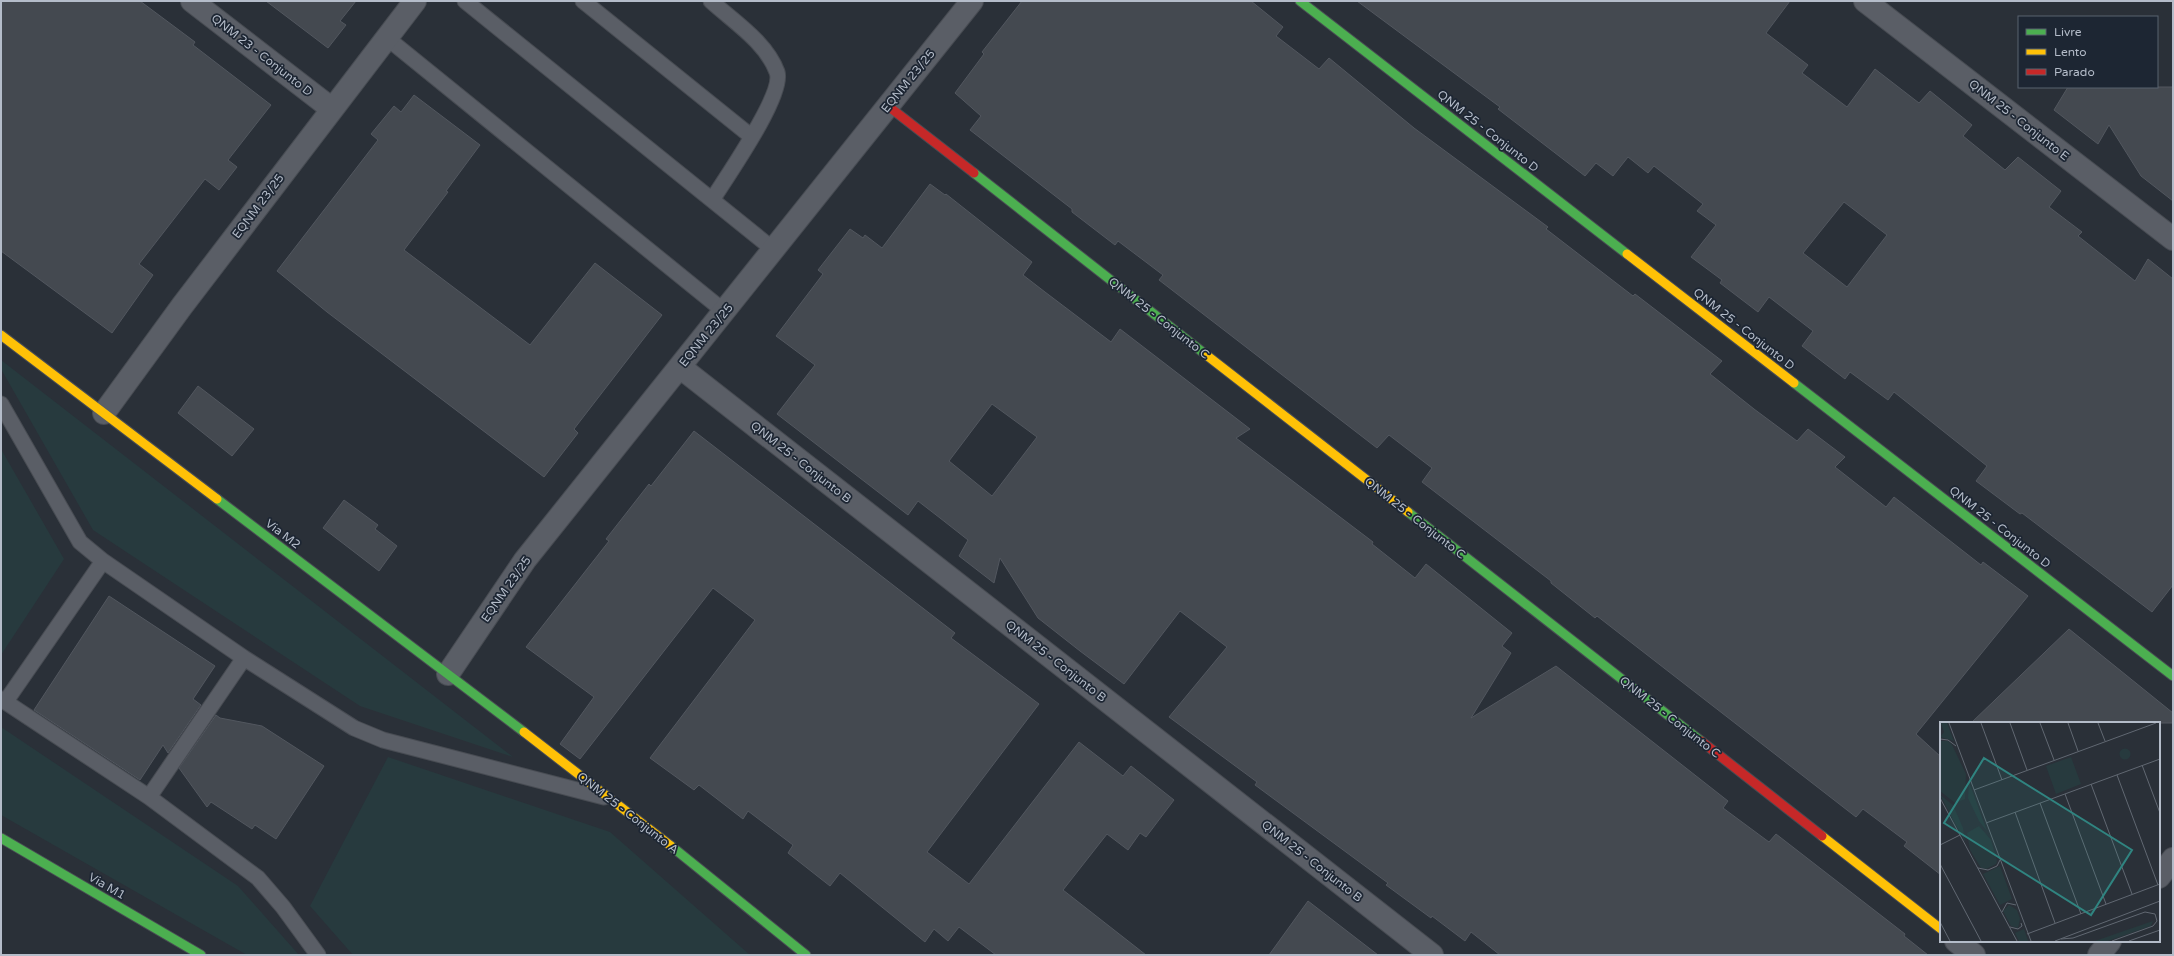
<svg xmlns="http://www.w3.org/2000/svg" width="2174" height="956" viewBox="0 0 2174 956" font-family="'Varela Round',sans-serif">
<rect width="100%" height="100%" fill="#2a3038"/>
<path fill="#273a3e" d="M1,360l512,397 -153,-51 -267,-176 -92,-161z
M1,449l63,110 -63,96z
M1,727l237,159 61,69h-52l-246,-140z
M388,757l222,75 140,123h-397l-43,-49z"/>
<path fill="#444950" stroke="#52575f" fill-rule="evenodd" d="M1,1h139l55,41 -2,3 78,60 -43,55 9,7 -18,23 -14,-11 -66,85 14,11 -41,58 -111,-82z
M266,1h90l-16,20 6,4 -18,23z
M1022,1h229l32,26 -7,9 43,33 10,-11 85,70 134,99 -2,2 87,67 2,-2 87,67 -12,13 44,35 43,32 11,-12 37,28 -10,10 51,40 8,-10 87,68 2,-3 45,34 -112,138 25,23v118l-37,-29 3,-4 -44,-33 -7,8 -259,-201 -2,2 -44,-35v-2l-129,-99 10,-14 -43,-33 -12,13 -218,-168 4,-5 -45,-34 -3,4 -43,-33v-3l-102,-79 11,-14 -26,-23 29,-39 -2,-2z
M1357,1h433l-24,32 42,32 -6,8 45,34 28,-38 44,34 11,-12 42,34 -9,11 42,34 13,-13 43,34 -12,16 33,25 -4,4 57,45 13,-22 25,20v306l-21,27 -130,-99 -2,1 -44,-33 11,-15 -93,-74 -6,8 -38,-28 -5,7 -43,-33 11,-15 -44,-34 -11,15 -38,-29 2,-3 -31,-23 25,-32 -19,-14 6,-7 -49,-38 -6,7 -20,-16 -15,19 -17,-13 -11,13 -87,-67 2,-2zM1844,202l43,33 -40,52 -44,-34z
M2068,87h105v114l-32,-25 -32,-51 -11,19 -44,-34z
M414,95l66,50 -34,46 2,1 -44,58 126,95 65,-82 67,52 -88,114 4,4 -34,44 -217,-165 -50,-41 101,-131 -7,-6 23,-28 7,6z
M930,184l15,11 1,-1 86,68 -9,13 22,17 66,50 9,-13 130,100 -14,9 137,104 -1,2 43,34 11,-14 86,69 -10,13 9,7 -40,65 85,-52 172,135 -5,7 46,34 7,-8 129,100 -1,2 24,19h-428l-29,-23 -6,9 -33,-25 -1,2 -45,-33 2,-2 -133,-98 2,-3 -88,-65 58,-70 -47,-36 -56,73 -44,-33 -42,-33 -38,-60 -6,25 -35,-27 9,-16 -28,-22 -22,-17 -10,14 -131,-101 38,-49 -39,-29 47,-62 -5,-4 32,-41 13,9 2,-3 17,13zM992,404l45,33 -45,59 -43,-35z
M198,386l56,43 -22,27 -54,-43z
M694,431l261,202 -4,5 88,66 -112,148 42,32 110,-142 44,34 8,-10 43,34 -28,37 -6,-4 -12,17 -21,-16 -44,56 83,65h-150l-37,-28 -11,14 -14,-12 -9,13 -85,-69 -10,13 -42,-33 5,-8 -45,-34 -5,8 -44,-34 -5,5 -44,-32 105,-138 -42,-32 -133,171 -20,-15 34,-47 -68,-50 83,-106 -3,-2 43,-55 2,2z
M344,500l34,25 -3,4 22,17 -18,25 -56,-43z
M109,596l106,70 -22,33 8,6 -33,48 -5,-8 -23,35 -106,-70z
M2069,629l104,84v10h-202z
M216,715l4,3 42,8 62,40 -48,73 -21,-14 -3,4 -41,-27 -4,5 -28,-39z
M1308,901l70,54h-109z"/>
<g fill="none" stroke-linecap="round" stroke-linejoin="round">
<g stroke="#484c53" stroke-width="17">
<path id="lane" d="M465,1l309,249
M583,1l169,136
M711,1c23,21 55,41 66,71 8,22 -52,107 -65,128
M387,38l338,274
M1,404l79,138 23,19 141,97 110,70 29,12 221,57
M1,699l148,98 109,81 25,29 35,48
M6,701l97,-140
M149,797l95,-139"/>
</g>
<g stroke="#484c53" stroke-width="24">
<path id="street" d="M192,1l140,108
M1865,1l308,238
M680,367l752,588
M104,413l78,-107 233,-305
M448,674l77,-114 447,-559
M2159,877l14,-18
M1956,941l18,14
M2099,955l11,-14"/>
</g>
<g stroke="#484c53" stroke-width="11">
<path id="fast" d="M1300,1l327,253
M974,173l231,181
M1794,383l379,293
M217,499l307,233
M1408,512l293,229
M1,838l200,117
M671,846l135,109"/>
</g>
<g stroke="#484c53" stroke-width="11">
<path id="slow" d="M1627,254l167,129
M1,335l216,164
M1205,354l203,158
M524,732l147,114
M1822,836l119,93"/>
</g>
<g stroke="#484c53" stroke-width="11">
<path id="jam" d="M888,106l86,67
M1701,741l121,95"/>
</g>
<use href="#lane" stroke="#5a5e66" stroke-width="15"/>
<use href="#street" stroke="#5a5e66" stroke-width="22"/>
<use href="#fast" stroke="#4caf50" stroke-width="9"/>
<use href="#slow" stroke="#ffc107" stroke-width="9"/>
<use href="#jam" stroke="#c62828" stroke-width="9"/>
</g>
<g text-anchor="middle" stroke-width="3.5" stroke-linejoin="round" paint-order="stroke">
<g font-size="12" fill="#b4bcc9" stroke="#1d2633">
<text transform="translate(262 55) rotate(38)" y="4">QNM 23 - Conjunto D</text>
<text transform="translate(908 81) rotate(-51)" y="4">EQNM 23/25</text>
<text transform="translate(2019 120) rotate(38)" y="4">QNM 25 - Conjunto E</text>
<text transform="translate(1488 131) rotate(38)" y="4">QNM 25 - Conjunto D</text>
<text transform="translate(258 206) rotate(-53)" y="4">EQNM 23/25</text>
<text transform="translate(1159 318) rotate(38)" y="4">QNM 25 - Conjunto C</text>
<text transform="translate(1744 329) rotate(38)" y="4">QNM 25 - Conjunto D</text>
<text transform="translate(706 335) rotate(-51)" y="4">EQNM 23/25</text>
<text transform="translate(801 462) rotate(38)" y="4">QNM 25 - Conjunto B</text>
<text transform="translate(1415 518) rotate(38)" y="4">QNM 25 - Conjunto C</text>
<text transform="translate(2000 527) rotate(38)" y="4">QNM 25 - Conjunto D</text>
<text transform="translate(283 534) rotate(37)" y="4">Via M2</text>
<text transform="translate(506 589) rotate(-55)" y="4">EQNM 23/25</text>
<text transform="translate(1056 661) rotate(38)" y="4">QNM 25 - Conjunto B</text>
<text transform="translate(1670 717) rotate(38)" y="4">QNM 25 - Conjunto C</text>
<text transform="translate(628 813) rotate(38)" y="4">QNM 25 - Conjunto A</text>
<text transform="translate(1312 861) rotate(38)" y="4">QNM 25 - Conjunto B</text>
<text transform="translate(107 886) rotate(30)" y="4">Via M1</text>
</g>
</g>
<g transform="translate(1940 722)">
<rect width="220" height="220" fill="#2a3038"/>
<path d="M1,1h6l7,18 -14,-4 4,-5zM0,19h8l4,4 14,29 -1,25 -10,4 -15,-12zM179.5 32a5.5 5.5 0 1 1 11 0a5.5 5.5 0 1 1-11 0ZM131,35l10,27 -25,10 -10,-28zM29,60l18,49 -8,-10 -11,-23zM0,73l13,10 10,23 2,14zM39,104l12,14 6,21 -1,3 -10,5 -5,-1 -11,-18 -3,-17zM60,144l12,33 -12,6 -17,-31zM69,183l8,5 3,9 -2,9 -7,-2 -8,-15zM213,199l-2,5 -43,15h-13zM84,207l4,12h-9l-4,-8z" fill="#273a3e"/>
<path fill="none" stroke="#616872" stroke-width="1" d="M9,1l82,218M41,1l21,57M70,1l17,47M100,1l14,37M128,1l10,28M158,1l7,18M0,17l8,1 8,6M202,43l18,48M177,53l41,110M151,62l41,110M34,68l182,-67M125,72l41,110M0,76l77,143M100,81l41,111M75,90l40,111M46,101l174,-64M0,123l20,-10M0,142l41,77M38,146l10,2 9,-4 3,-6M62,190l5,-9 9,2M0,200l10,19M70,205l8,2 4,-3 -1,-3M87,212l133,-50M121,217l12,-1 72,-26 10,2 2,7 -4,5 -41,15M115,219l105,-40M189,219l31,-11"/>
<path fill="#308480" fill-opacity="0.15" stroke="#308480" stroke-width="2" d="M44,36l148,92 -41,65 -147,-92z"/>
<rect width="220" height="220" fill="none" stroke="#b4bcc9" stroke-width="2"/>
</g>
<rect width="2174" height="956" fill="none" stroke="#b4bcc9" stroke-width="4"/>
<rect x="2018" y="16" width="140" height="72" fill="#1d2633" stroke="#59626f"/>
<rect x="2026" y="29" width="20" height="6" fill="#4caf50" stroke="#59626f"/>
<text x="2054" y="36" font-size="12" fill="#b4bcc9">Livre</text>
<rect x="2026" y="49" width="20" height="6" fill="#ffc107" stroke="#59626f"/>
<text x="2054" y="56" font-size="12" fill="#b4bcc9">Lento</text>
<rect x="2026" y="69" width="20" height="6" fill="#c62828" stroke="#59626f"/>
<text x="2054" y="76" font-size="12" fill="#b4bcc9">Parado</text>
</svg>
